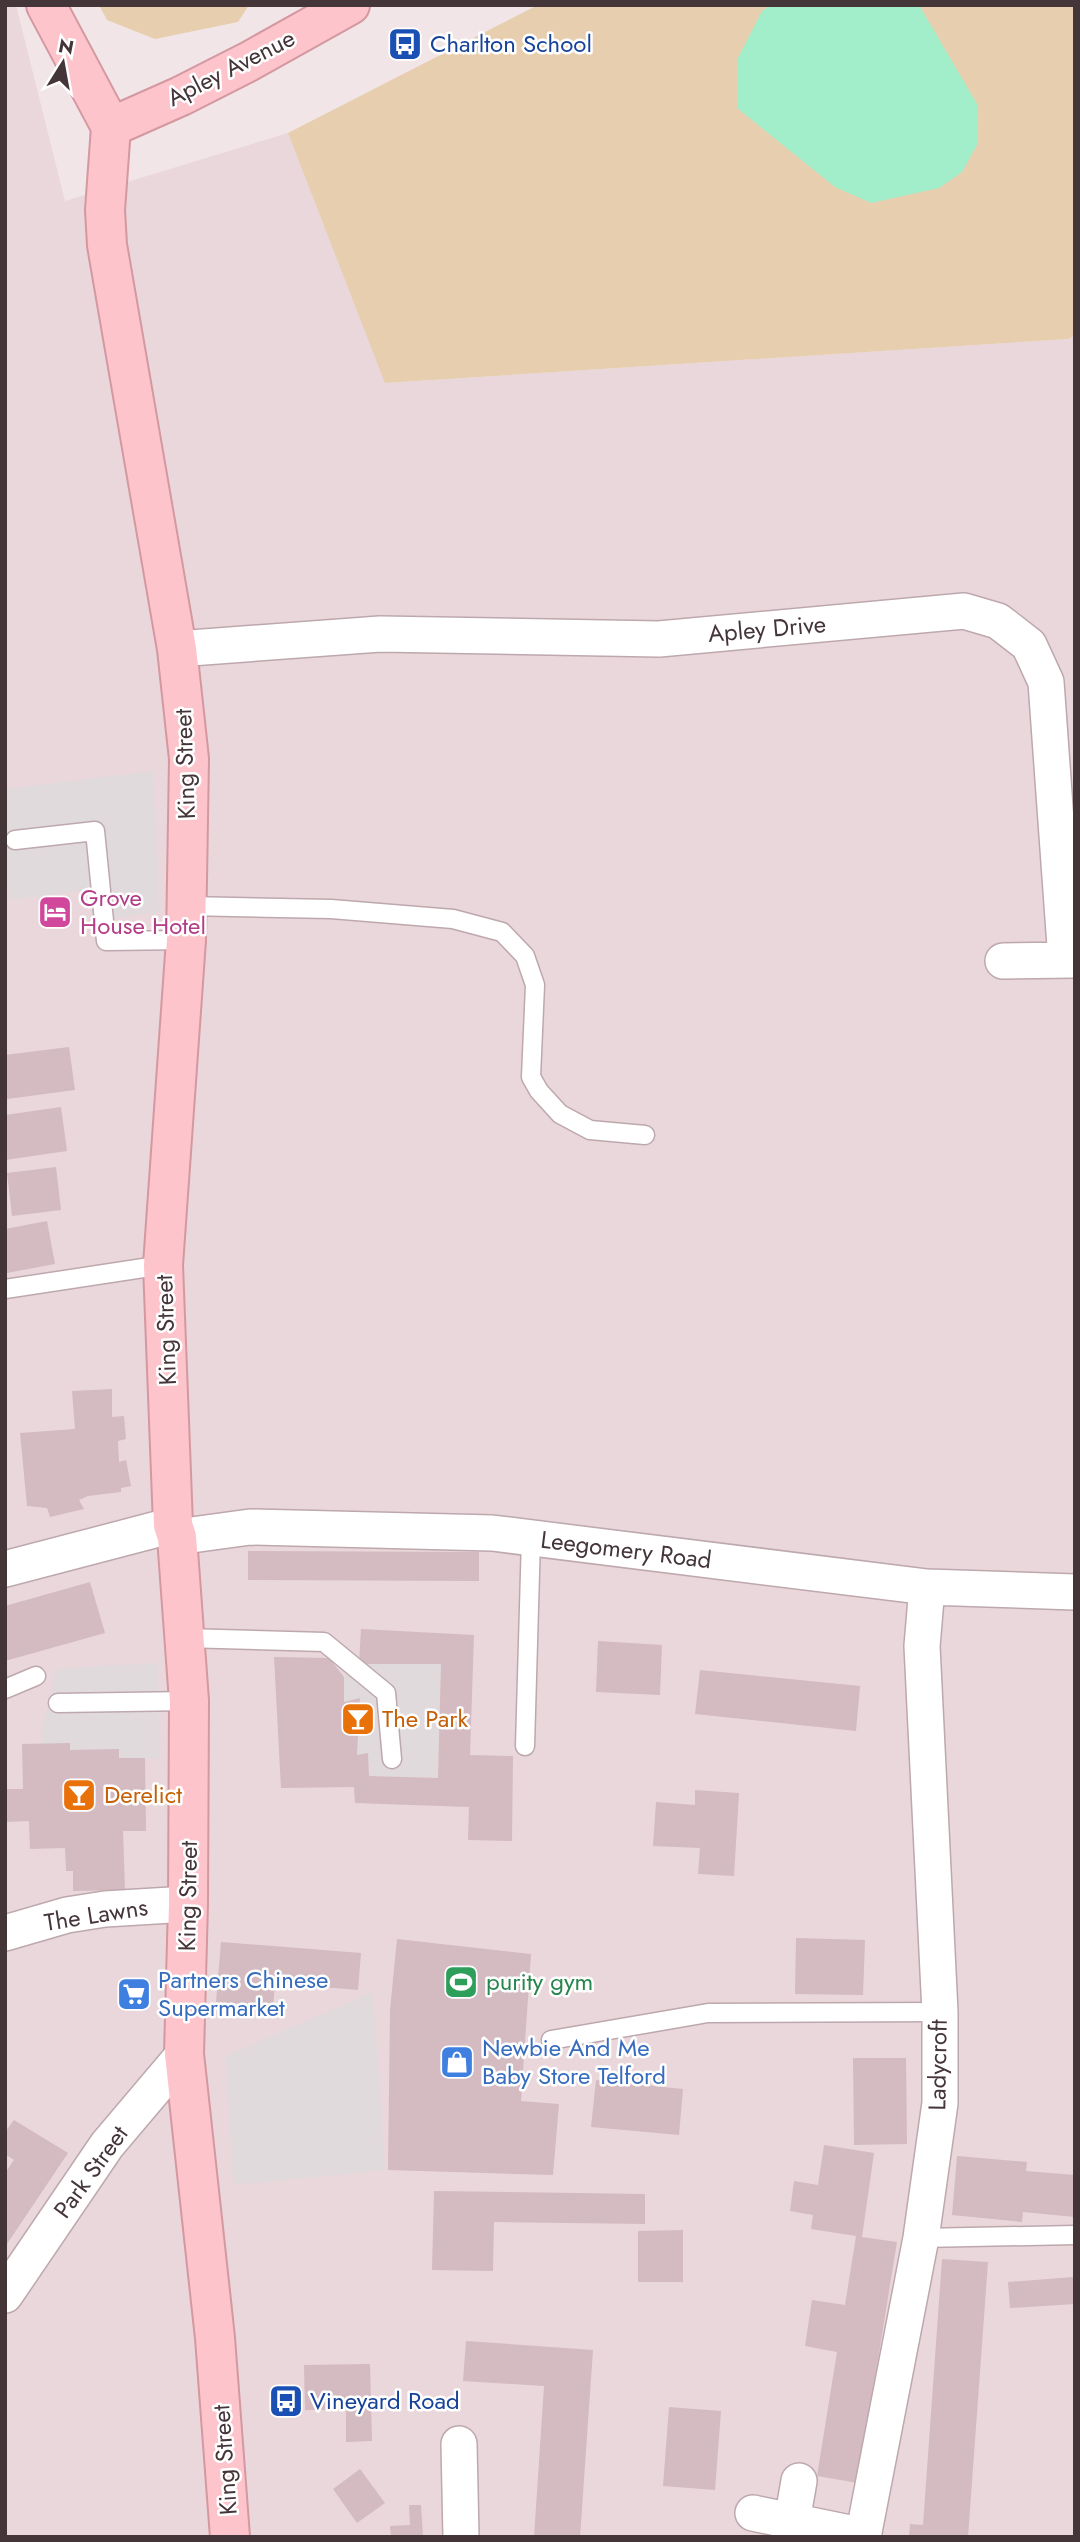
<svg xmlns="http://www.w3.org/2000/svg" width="1080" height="2542" viewBox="0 0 1080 2542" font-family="Jost,sans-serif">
<rect width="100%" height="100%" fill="#f2e5e7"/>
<path fill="#ead7db" d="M5,5h11l49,196 223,-68 98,250 681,-44 8,-4v2202h-1070z"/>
<path fill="#e6ceae" d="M99,5h150l-11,17 -83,17 -48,-19z
M538,5h537v330l-7,4 -683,44 -97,-250z"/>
<path fill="#e0dadc" d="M153,771l6,141 -67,9 -4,-31 -78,10 -5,-32v-79z
M158,1663l1,95h-40l-1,-9 -48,1v-7l-29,1v-11l15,-64z
M359,1664h82l-3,114 -69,-2 -1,-23 -11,2 3,-56 -16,3v-25z
M373,1992l12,178 -152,15 -7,-129z"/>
<path fill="#a2eeca" d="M771,5h148l58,99 1,39 -16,29 -23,16 -68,15 -36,-16 -98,-79v-48l25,-49z"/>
<path fill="#d3bbc1" d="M69,1047l6,43 -68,9 -2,-44z
M61,1107l6,44 -62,9v-45z
M56,1167l5,43 -49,6 -5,-43z
M47,1221l8,43 -48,9 -2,-44z
M112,1389v28l12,-1 2,23 -8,2 1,21 7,-2 5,26 -10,2v4l-33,4 -9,4 5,9 -34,8 -3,-9 -20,-2 -7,-73 55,-4 -3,-38z
M248,1551l231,1v29l-231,-1z
M90,1582l15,51 -100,28v-55z
M361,1629l113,6 -4,120 43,1 -1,85 -44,-1 1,-33 -114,-4 -1,-16 -73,1 -7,-131 55,1 15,19v25l16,-4 -3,57 11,-2 1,23 69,2 3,-114h-82z
M598,1641l64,4 -2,50 -64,-3z
M700,1670l160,16 -4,45 -161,-17z
M70,1743v7l49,-1v9h26l1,73h-23l2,59 -52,1v-20h-7l-1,-23 -35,1 -1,-28 -24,1v-33h18l-1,-45z
M695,1790l44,3 -5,83 -36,-2 2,-26 -47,-2 3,-44 39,3z
M796,1938l69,2 -2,55 -68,-1z
M397,1939l134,15 -10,147 38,3 -6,71 -165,-5 2,-160z
M221,1942l140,11 -3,37 -83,-7 -2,24 -57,-5z
M853,2058h53l1,86 -53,1z
M596,2080l87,9 -4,46 -88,-8z
M14,2120l54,33 -63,94v-74l9,-13 -9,-6v-22z
M824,2145l50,8 -12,84 35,5 -39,241 -41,-7 20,-124 -32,-6 7,-46 33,5 11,-69 -45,-7 2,-14 -23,-4 4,-30 24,4z
M957,2156l70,6 -1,9 49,4v42l-52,-5 -1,10 -70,-7z
M434,2191l211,3v30l-151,-2 -1,49 -61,-1z
M683,2230v52h-45v-51z
M942,2259l46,3 -20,275h-59l1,-13 13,1z
M1073,2277l2,27 -65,4 -2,-26z
M466,2341l127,9 -13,187h-46l10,-151 -81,-5z
M370,2364l2,77 -26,1v-32h-41l-1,-45z
M669,2407l52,4 -6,79 -52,-4z
M360,2469l25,34 -28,20 -24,-34z
M409,2505h12l2,32h-32l-1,-11 20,-1z"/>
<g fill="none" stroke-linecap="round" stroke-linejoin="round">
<g stroke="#bda8ad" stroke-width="21">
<path id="lane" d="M15,840l80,-9 11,110 80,-1
M187,906l144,3 122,10 49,13 23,24 10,29 -4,92 8,14 21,23 30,16 55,5
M5,1289l158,-24
M184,1638l140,4 62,51 6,66
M5,1689l31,-13
M58,1703l131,-2
M525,1746l6,-208
M551,2040l157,-27 232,-1
M921,2238l154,-3"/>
</g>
<g stroke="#bda8ad" stroke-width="38">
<path id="street" d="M177,649l203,-15 279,5 305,-28 34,10 31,24 17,37 20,278
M1003,961l72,-1
M177,1537l73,-10 242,6 435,54 148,5
M5,1569l168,-44
M5,1933l62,-18 38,-6 83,-5
M5,2295l102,-150 77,-91
M459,2444l2,93
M753,2513l111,23
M792,2521l7,-40
M863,2537l58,-299 19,-135v-91l-18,-366 5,-59"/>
</g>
<g stroke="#d498a0" stroke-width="42">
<path id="secondary" d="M46,5l65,122
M111,127l-6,83 2,35 70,404 12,110 -3,181 -23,325 10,260 4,12 12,164 -1,203 -4,150 31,284 15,199
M111,127l70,-31 67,-34 102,-57"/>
</g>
<use href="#lane" stroke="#fff" stroke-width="18"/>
<use href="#street" stroke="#fff" stroke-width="35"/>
<use href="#secondary" stroke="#fdc4cb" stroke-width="38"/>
</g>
<defs>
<g id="bus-square" transform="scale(1.75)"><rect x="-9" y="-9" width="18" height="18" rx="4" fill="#1a4fb4" stroke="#fff"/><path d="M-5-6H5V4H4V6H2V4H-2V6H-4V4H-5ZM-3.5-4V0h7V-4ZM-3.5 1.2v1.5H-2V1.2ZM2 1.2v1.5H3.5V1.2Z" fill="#fff"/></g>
<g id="hotel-square" transform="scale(1.75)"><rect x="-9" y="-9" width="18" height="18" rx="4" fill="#d1479c" stroke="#fff"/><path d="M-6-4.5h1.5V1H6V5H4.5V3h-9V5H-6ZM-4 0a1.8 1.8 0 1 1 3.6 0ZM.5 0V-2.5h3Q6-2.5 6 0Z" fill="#fff"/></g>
<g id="bar-square" transform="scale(1.75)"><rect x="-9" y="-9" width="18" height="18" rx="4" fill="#e8710a" stroke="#fff"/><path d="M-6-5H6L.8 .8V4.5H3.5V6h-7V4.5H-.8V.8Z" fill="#fff"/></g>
<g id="stadium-square" transform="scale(1.75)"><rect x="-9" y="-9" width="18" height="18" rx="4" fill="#2e9e5b" stroke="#fff"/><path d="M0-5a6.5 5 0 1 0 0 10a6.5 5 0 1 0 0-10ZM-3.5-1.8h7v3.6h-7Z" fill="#fff"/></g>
<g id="supermarket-square" transform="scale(1.75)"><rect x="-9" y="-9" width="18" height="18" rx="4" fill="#3f7fe0" stroke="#fff"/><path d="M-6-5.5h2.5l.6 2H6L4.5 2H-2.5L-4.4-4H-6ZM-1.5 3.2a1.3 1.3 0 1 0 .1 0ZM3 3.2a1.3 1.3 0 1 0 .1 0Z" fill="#fff"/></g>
<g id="shop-square" transform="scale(1.75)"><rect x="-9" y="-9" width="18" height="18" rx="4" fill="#3f7fe0" stroke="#fff"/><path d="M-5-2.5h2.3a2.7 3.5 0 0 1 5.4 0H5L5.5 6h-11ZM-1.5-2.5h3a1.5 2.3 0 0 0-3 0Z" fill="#fff"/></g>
</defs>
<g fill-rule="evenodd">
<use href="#bus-square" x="405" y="44"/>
<use href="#hotel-square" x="55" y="912"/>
<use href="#bar-square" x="358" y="1719"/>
<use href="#bar-square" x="79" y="1795"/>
<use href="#stadium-square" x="461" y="1982"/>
<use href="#supermarket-square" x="134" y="1994"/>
<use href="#shop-square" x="457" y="2062"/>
<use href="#bus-square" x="286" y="2401"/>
</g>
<g text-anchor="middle" stroke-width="5" stroke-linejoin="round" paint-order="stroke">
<g font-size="24" fill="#164399" stroke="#fff" text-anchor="start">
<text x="430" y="52">Charlton School</text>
<text x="310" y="2409">Vineyard Road</text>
</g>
<g font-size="24" fill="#443539" stroke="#fff">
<text transform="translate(231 68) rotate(-27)" y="8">Apley Avenue</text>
<text transform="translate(767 629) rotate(-5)" y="8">Apley Drive</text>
<text transform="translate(185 764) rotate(-92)" y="8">King Street</text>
<text transform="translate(166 1330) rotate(-92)" y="8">King Street</text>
<text transform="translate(626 1550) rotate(7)" y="8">Leegomery Road</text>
<text transform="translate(188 1896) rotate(-89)" y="8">King Street</text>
<text transform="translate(96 1915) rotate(-9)" y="8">The Lawns</text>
<text transform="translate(938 2065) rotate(-89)" y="8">Ladycroft</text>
<text transform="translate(91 2172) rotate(-54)" y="8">Park Street</text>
<text transform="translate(225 2460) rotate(-94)" y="8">King Street</text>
</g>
<g font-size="24" fill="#b23c85" stroke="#fff" text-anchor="start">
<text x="80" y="906">Grove<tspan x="80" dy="28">House Hotel</tspan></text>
</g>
<g font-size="24" fill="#c56008" stroke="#fff" text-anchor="start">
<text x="382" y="1727">The Park</text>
<text x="104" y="1803">Derelict</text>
</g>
<g font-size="24" fill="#366cbe" stroke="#fff" text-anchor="start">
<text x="158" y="1988">Partners Chinese<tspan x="158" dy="28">Supermarket</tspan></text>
<text x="482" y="2056">Newbie And Me<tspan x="482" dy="28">Baby Store Telford</tspan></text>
</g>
<g font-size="24" fill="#27864d" stroke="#fff" text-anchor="start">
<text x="486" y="1990">purity gym</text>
</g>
</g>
<rect width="1080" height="2542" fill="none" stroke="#443539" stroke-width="14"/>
<g transform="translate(63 63) rotate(11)" stroke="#ffffff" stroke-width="5" paint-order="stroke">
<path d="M0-5L12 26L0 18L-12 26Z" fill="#443539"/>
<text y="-10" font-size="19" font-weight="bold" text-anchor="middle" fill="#443539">N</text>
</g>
</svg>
